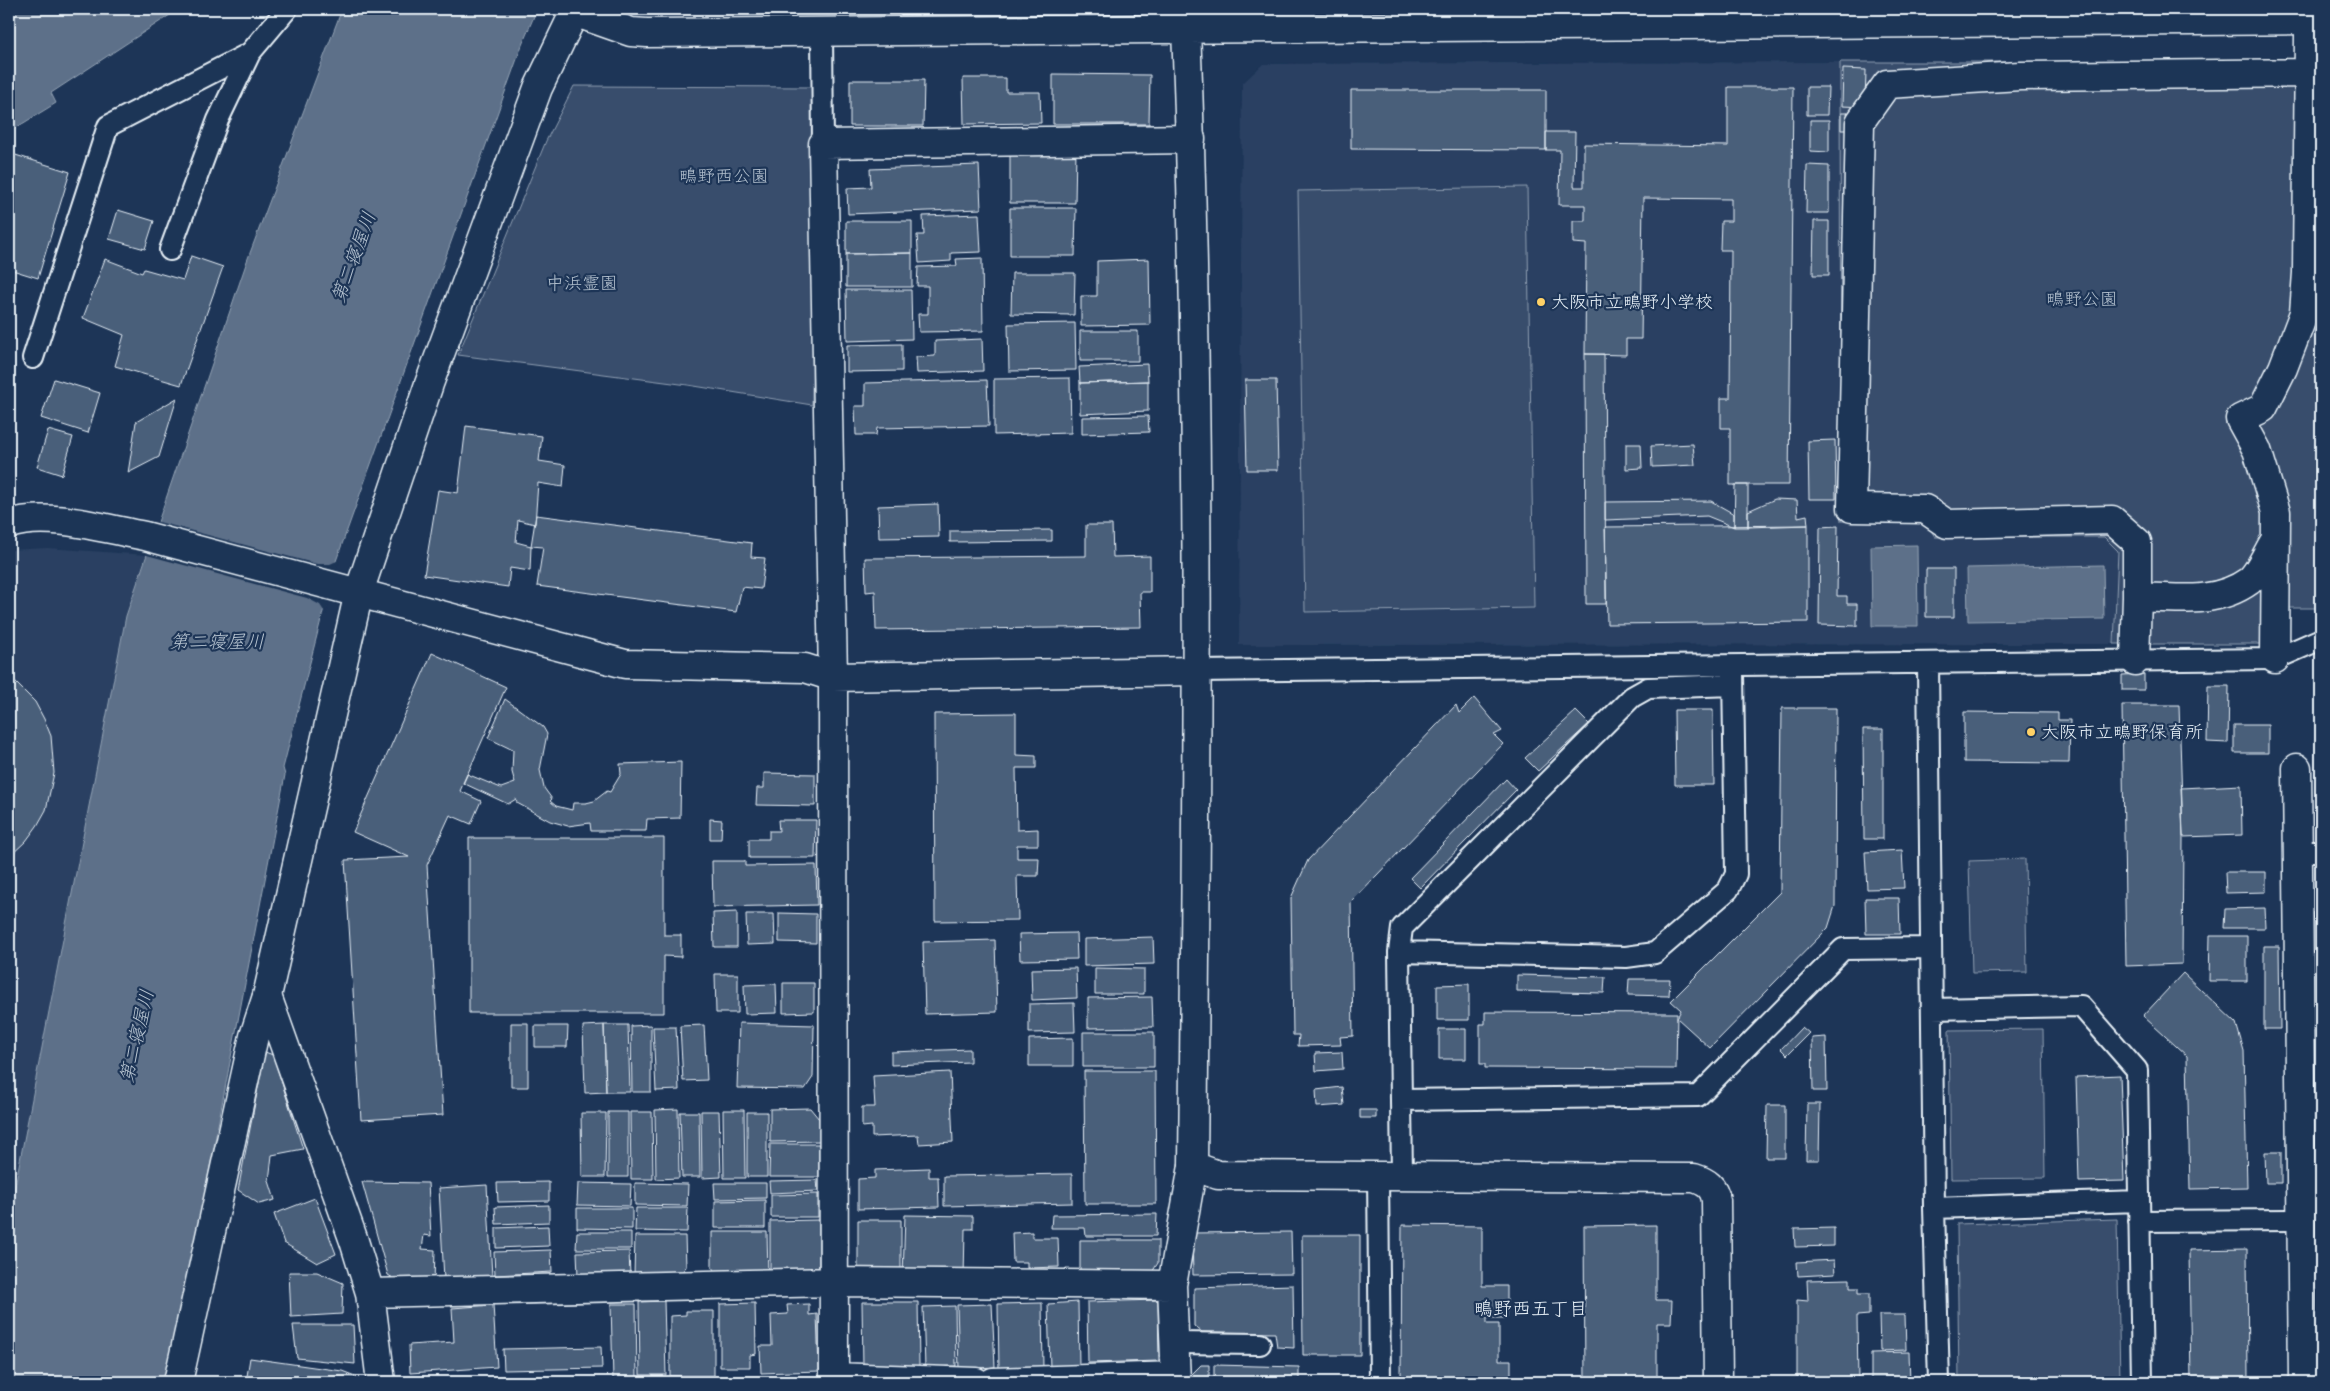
<svg xmlns="http://www.w3.org/2000/svg" width="2330" height="1391" viewBox="0 0 2330 1391" font-family="Mynerve,'Klee One',sans-serif">
<rect width="100%" height="100%" fill="#1d3557"/>
<filter id="ink" filterUnits="userSpaceOnUse"><feTurbulence type="fractalNoise" baseFrequency=".02" numOctaves="2"/><feDisplacementMap in="SourceGraphic" scale="10" xChannelSelector="R" yChannelSelector="G"/><feConvolveMatrix kernelMatrix="1 2 1 2 8 2 1 2 1" color-interpolation-filters="sRGB"/></filter>
<g filter="url(#ink)">
<path fill="#2a4162" d="M1840,62l1,458 86,4 8,13h169l14,14 -4,93 -875,1 3,-561 21,-20z
M47,548l99,7 -20,61 -117,601v-667z"/>
<path fill="#374d6c" stroke="#909fb2" d="M1840,62h481v546h-57l-1,36h-149l4,-93 -14,-14h-169l-8,-13 -86,-3z
M574,86l239,1 -1,318 -124,-20 -230,-30 88,-214z
M1527,187l7,421 -229,4 -7,-421z
M2025,859l2,113 -55,1 -3,-112z
M2043,1029l2,149 -94,1 -2,-149z
M2117,1219l3,163h-161l-2,-158z"/>
<path fill="#5d7089" stroke="#95a4b5" d="M9,9h170l-128,84 5,10 -47,29z
M342,9h195l-15,36 -186,516 -53,207 2,7 -102,533 -18,74h-156v-165l117,-601 121,-355z
M1917,545l1,81h-46l-1,-80z
M2103,565l1,54 -136,2 -1,-53z"/>
<path fill="#1d3557" d="M155,521l162,43h13l9,-4 -13,54 -6,-9 -13,-7 -164,-44z"/>
<path fill="#495e7a" stroke="#e8f1f8" d="M1843,69l23,1 -1,37 -23,-1z
M1053,74l97,1 -1,49h-96z
M963,78h43v14h34l1,31 -77,1z
M850,80h74l-1,46h-73z
M1728,87h65l-4,398h-59v-57h-9v-30h9l1,-148h-11l1,-29h10v-22l-88,-1 -2,141h-15v16l-41,-1 1,-110 -13,-1v-22h12v-16h-26l1,-55h-14v-18h29l-1,55h10v-43l144,2z
M1807,87h21l-1,28h-20z
M1351,90h195v60l-195,-1z
M1841,113h9v17h-9z
M1810,120h19v32l-19,-1z
M1010,150h66l-1,53h-65z
M9,153l61,19 -32,106 -29,-9z
M979,165l2,44 -133,5 -1,-26 24,-1 -1,-18z
M1807,165l22,1v47h-23z
M1010,208h66l-1,48h-65z
M118,210l36,11 -9,28 -36,-10z
M979,214l2,38 -30,1v8l-32,2 -2,-28h7l-1,-19z
M846,221h66v32l-66,1z
M1814,221h15v54h-16z
M912,253v34h-66v-33z
M191,256l32,11 -42,118 -66,-19 9,-31 -41,-17 22,-59 37,14 2,-4 39,11z
M982,258l1,73 -64,1 -1,-18h10v-28h-11l1,-19 39,-1 -1,-7z
M1149,259l1,66 -69,1v-30h16v-35z
M1012,273h63l-1,42 -63,-1z
M846,290h65l1,49 -65,2z
M1075,323l1,47 -67,1 -1,-47z
M1080,331h58v30h-58z
M982,339l1,32 -66,2 -1,-16 19,-1v-15z
M902,344v27l-55,1v-27z
M1585,354h19l2,250h-20z
M1147,364l1,17 -68,2 -1,-16z
M1070,378l1,55 -77,2v-56z
M54,379l46,14 -12,40 -47,-15z
M987,380l2,46 -112,2 -1,7h-20l-1,-29h10v-23z
M1245,380h31l2,90h-31z
M1148,381v30l-68,3v-31z
M177,398l-18,59 -31,16 8,-51z
M1148,416l1,16 -67,2v-17z
M466,426l76,10 -3,25 26,4 -2,22 -25,-4 -3,41 -17,-4 -2,22 15,4 -1,25 -20,-3 -2,19 -84,-12 14,-85 20,3z
M48,430l25,7 -11,38 -25,-8z
M1835,440l1,59h-27l-1,-58z
M1626,444h15l1,24 -16,1z
M1693,444l2,21 -43,2 -1,-21z
M1735,485h13v42h-14z
M1775,499l22,1 1,17 9,-2 1,10 -60,2v-16z
M1711,501l23,13v13l-27,-11 -102,4v-18z
M938,504l1,33 -60,1 -1,-32z
M536,515l216,28 -1,14 14,1 -4,31 -19,-2 -6,25 -199,-26 6,-39 -12,-1z
M1086,525h26l1,32 37,-1v36h-10l1,35 -265,3 -1,-39 -9,1 -1,-34 221,-2z
M1808,525v97l-201,2 -2,-97z
M1838,526l-1,70h10v8h10v22l-38,-1 1,-98z
M1052,530v11l-102,1v-11z
M1926,569h28v48h-28z
M432,653l74,34 -46,104 21,10 -10,23 -21,-9 -23,50 16,250 -82,5 -16,-260 64,-3 -56,-25z
M2144,674v16h-22v-15z
M9,676l26,26 9,17 7,17 3,37 -8,37 -9,16 -11,15 -17,16z
M2208,686h21l-1,57 -21,-1z
M1474,698l28,33 -8,4 9,9 -152,158 2,134 -13,1 1,8 -43,1 1,-11h-6l-2,-137 17,-38 148,-155 3,8z
M505,699l38,28 4,7 -7,36 4,18 8,11 -2,2 6,5 16,4 1,-7h13l8,-2 13,-10 3,1 11,-18 -1,-10 61,-2 -1,56 -33,1 -1,12h-55l-1,-8 -22,3 -18,-5 -33,-18 -1,-4 -8,5 -45,-21 4,-9 34,14 14,-5 -3,-11 1,-22 -25,-12z
M2122,705h57l4,132 -1,127 -56,2z
M1782,708h54l-1,198 -7,22 -118,120 -33,-30 4,-8 -10,-9 109,-109z
M1674,710h39l1,75h-39z
M1576,711l13,13 -51,47 -13,-13z
M1964,712l94,1v7h12l-1,43 -105,-1z
M1016,713v42l20,1v12h-20l1,62 21,-1v16h-21v13h22l-1,18h-21l1,44 -83,1 -1,-207z
M2234,725h34v28h-34z
M1863,729h20v110h-19z
M764,773l51,1v32l-59,-1 1,-17h7z
M1506,779l10,11 -96,98 -10,-10z
M2241,785l1,50 -59,2 -2,-49z
M710,819l12,1 -1,19h-11z
M778,820h38l-1,38h-66v-19h20v-8h10z
M469,838h195v97h17v22l-17,-1v57h-195z
M1902,850l2,38 -37,1 -2,-37z
M712,861h33v5l71,-1 1,40 -104,2z
M2225,872h41v20l-40,1z
M1865,898h34l1,36h-34z
M2265,908l1,20h-42l1,-19z
M737,912v35h-23l-1,-34z
M779,913l37,1v29l-37,-1z
M746,914h28l1,30 -28,1z
M1076,933l1,26 -57,1 -1,-26z
M2210,936h37v45h-38z
M1153,937l1,27 -70,2v-27z
M995,940l2,72 -72,2 -2,-72z
M2264,946h15l1,83h-16z
M1076,968l1,30 -45,2 -1,-31z
M1095,968l49,1v25h-49z
M2183,973l53,50 8,28 3,137 -57,1 -3,-133 -44,-40z
M715,974h23v39h-22z
M1517,975l88,2 -1,16 -87,-2z
M1629,979h41l-1,17 -41,-1z
M783,983h31v29l-31,1z
M776,984l1,29 -32,1 -1,-29z
M1469,984v36h-32v-35z
M1152,997l1,30 -65,1v-30z
M1074,1003l1,29 -46,1v-29z
M1485,1012l192,1 -1,56 -191,-1v-4h-5v-40h5z
M511,1023h17v64h-17z
M739,1023l75,2 -1,52 -8,12 -68,-1z
M604,1025l2,67 -21,1 -2,-67z
M604,1025h24l2,67h-24z
M651,1025v67h-19l-1,-66z
M704,1025l3,55 -24,1 -3,-55z
M535,1026h33l-1,21h-32z
M653,1027h23l3,63 -23,1z
M1802,1027l7,6 -22,22 -6,-6z
M1439,1029h27v30h-27z
M1083,1032h71v35h-71z
M1826,1037l1,54h-14l-1,-53z
M1073,1038v28h-44v-27z
M970,1049v13l-79,3v-13z
M265,1052l8,3 30,94 -31,6 -3,26 6,19 -16,4 -21,-14z
M1342,1052l1,17 -27,2 -1,-18z
M1084,1071h71l1,133h-71z
M950,1072l3,70 -34,2 -1,-9 -46,2v-11l-10,1v-20h13l-2,-31z
M2120,1075l4,106 -45,1 -3,-105z
M1342,1087l2,18 -27,2 -1,-17z
M1807,1104h13l-1,56h-13z
M1767,1105h18v53h-19z
M810,1108l9,11 1,22 -50,1v-33z
M678,1109l1,69 -23,1 -1,-69z
M723,1110h21l1,68h-21z
M1360,1110h16v8h-16z
M701,1111h18l2,66 -19,1z
M608,1112h20v65h-20z
M630,1112h22l1,67h-22z
M680,1112h19l1,65h-18z
M747,1112h20v65h-20z
M581,1113h25l-1,64h-23z
M770,1144h49v33h-50z
M2265,1152h16v31h-15z
M929,1168v9h9l1,30 -81,2v-30l17,-1v-8z
M1072,1174v29l-128,3v-30z
M817,1180l1,11 -48,2 -1,-12z
M362,1182l66,1 3,53 -7,-1 -2,14 13,1 -1,32 -32,1 -14,-8z
M549,1182v19l-51,1 -1,-19z
M578,1183l53,1 -1,22 -53,-1z
M635,1183l53,1 -1,22 -52,-1z
M714,1183h52v15l-51,1z
M487,1185l5,92 -48,2 -5,-91z
M818,1194v23h-47v-22z
M315,1198l21,56 -19,9 -33,-20 -10,-29z
M765,1200v28h-50v-27z
M549,1205v17l-53,2 -1,-17z
M577,1208h55v21l-55,-1z
M636,1208h52l-1,24 -52,-1z
M1157,1214l-1,22h-70l-1,-8h-34l1,-13z
M905,1215l68,1v13h-8l-1,49 -61,-1z
M819,1220v52l-49,7v-58z
M858,1220h43v58l-34,-1 -9,-9z
M1402,1225l80,1v60h25v32h-20v6h12v36h12v22h-110z
M1656,1225v75h16l-1,23h-14v59h-72l-1,-156z
M548,1226l1,20 -53,2v-20z
M1834,1228v18l-39,1 -1,-18z
M577,1232h54v17h-55z
M712,1232h55l1,44h-45l-11,-8z
M1032,1232v6h26l1,29 -32,1v-6h-14l-1,-29z
M1291,1232l1,42 -99,1 -1,-42z
M1302,1235h58v120h-57z
M635,1236h50l1,31 -8,9 -44,-1z
M1080,1240h78v23l-8,12 -70,1z
M2247,1249l1,133h-57l-2,-132z
M551,1250l1,22 -57,3 -1,-23z
M629,1251l1,24 -52,1 -1,-24z
M1834,1260l1,14 -37,2 -1,-14z
M289,1272h28l26,11 -1,31 -51,3z
M1850,1279v9h8v6h11v21l-12,1 1,66h-61v-82l11,1 -1,-21z
M1293,1285l1,63 -17,-1 -2,-14 -73,-1 -8,-6v-38z
M1158,1300l1,61 -71,2 -1,-61z
M664,1301l2,74h-26l-1,-73z
M862,1302h56l1,64 -56,1z
M1078,1302l1,65 -29,1 -2,-64z
M755,1303l1,51 -6,1v12h-30v-63z
M1042,1303l1,67 -44,1 -1,-67z
M611,1304h25l1,75h-24z
M809,1304v11l8,-1 2,57 -58,2 -1,-27h12l-1,-31 17,-1 -1,-9z
M992,1304l3,63 -36,2 -2,-64z
M493,1305l4,62 -87,6 -1,-28 45,-3 -2,-34z
M955,1306l1,60 -31,1 -2,-60z
M686,1311h28v65h-44v-60l16,-1z
M1879,1315h26l1,35 -26,1z
M293,1325h60l2,39 -58,-6z
M601,1347l1,21 -98,2 -1,-21z
M1909,1352l1,30h-39v-29z
M250,1358l92,13 13,5v6h-109z
M1201,1365h8v17h-19v-6z
M1214,1365l85,2v15h-85z
M463,1379l150,1v2h-150z
M761,1379h59l1,3h-60z"/>
<g fill="none" stroke-linecap="round" stroke-linejoin="round">
<g stroke="#e8f1f8" stroke-width="24">
<path id="service" d="M822,32l1,112
M170,250l48,-130 32,-67 37,-44
M33,358l75,-232 142,-73
M1928,665l6,543 5,174
M1198,671l1077,-12 46,-20
M2298,851h23
M1399,952l227,5 29,-4 73,-63 8,-16 -3,-201
M1932,1009l149,-3 56,64 5,312
M1401,1100l297,-4 145,-147 88,-1
M1378,1175l2,207
M1402,1175l-3,-223 3,-24 230,-231 16,-9 85,-3
M1934,1208l205,-7
M2139,1221l162,-1
M1174,1343l86,1"/>
</g>
<g stroke="#e8f1f8" stroke-width="31">
<path id="pedestrian" d="M2137,597v-55l-25,-22 -165,4 -22,-15 -73,-1 8,-386 27,-38 133,-8 289,-3
M2275,659l1,-147 -19,-62 -17,-31 23,-11 20,-40 21,-55 3,-40 2,-238
M2135,661l2,-64c38,1 79,8 112,-16 10,-8 18,-28 25,-39"/>
</g>
<g stroke="#e8f1f8" stroke-width="31">
<path id="minor" d="M1167,9l19,20
M9,524c39,-13 96,5 136,12l480,128 180,4 28,9 365,-6
M2297,768l6,614
M267,996l87,245 16,52 11,89
M370,1293l464,-11 338,3
M834,1377l142,5
M178,1382l76,-346 13,-40
M834,1382l-1,-705 -10,-533 368,-5
M993,1382l183,-6
M1176,1382l-4,-97 21,-119"/>
</g>
<g stroke="#e8f1f8" stroke-width="31">
<path id="tertiary" d="M574,12l57,20 16,1 1674,-13
M1186,29c15,379 11,758 7,1137l25,9 476,3c13,4 20,9 22,22l2,182
M267,996l92,-404 70,-208 109,-296 38,-79"/>
</g>
<use href="#service" stroke="#1d3557" stroke-width="20"/>
<use href="#pedestrian" stroke="#1d3557" stroke-width="28"/>
<use href="#minor" stroke="#1d3557" stroke-width="28"/>
<use href="#tertiary" stroke="#1d3557" stroke-width="28"/>
</g>
</g>
<g fill="#ffd166" stroke="#1d3557" stroke-width="2">
<circle cx="1541" cy="302" r="5"/>
<circle cx="2031" cy="732" r="5"/>
</g>
<g text-anchor="middle" stroke-width="4.5" stroke-linejoin="round" paint-order="stroke">
<g font-size="18" fill="#b3c0ce" stroke="#1d3557">
<text x="724" y="182">鴫野西公園</text>
<text x="582" y="289">中浜霊園</text>
<text x="2082" y="305">鴫野公園</text>
</g>
<g font-size="18" fill="#e8f1f8" stroke="#1d3557" text-anchor="start">
<text x="1551" y="308">大阪市立鴫野小学校</text>
<text x="2041" y="738">大阪市立鴫野保育所</text>
</g>
<g font-size="19" font-style="italic" fill="#b7c4d1" stroke="#1d3557">
<text transform="translate(353 257) rotate(-70)" y="7">第二寝屋川</text>
<text x="217" y="648">第二寝屋川</text>
<text transform="translate(136 1036) rotate(-77)" y="7">第二寝屋川</text>
</g>
<g font-size="19" fill="#e8f1f8" stroke="#1d3557">
<text x="1531" y="1315">鴫野西五丁目</text>
</g>
</g>
<rect width="2330" height="1391" fill="none" stroke="#1d3557" stroke-width="30"/>
<rect x="15" y="15" width="2300" height="1361" fill="none" stroke="#e8f1f8" stroke-width="2" filter="url(#ink)"/>
</svg>
